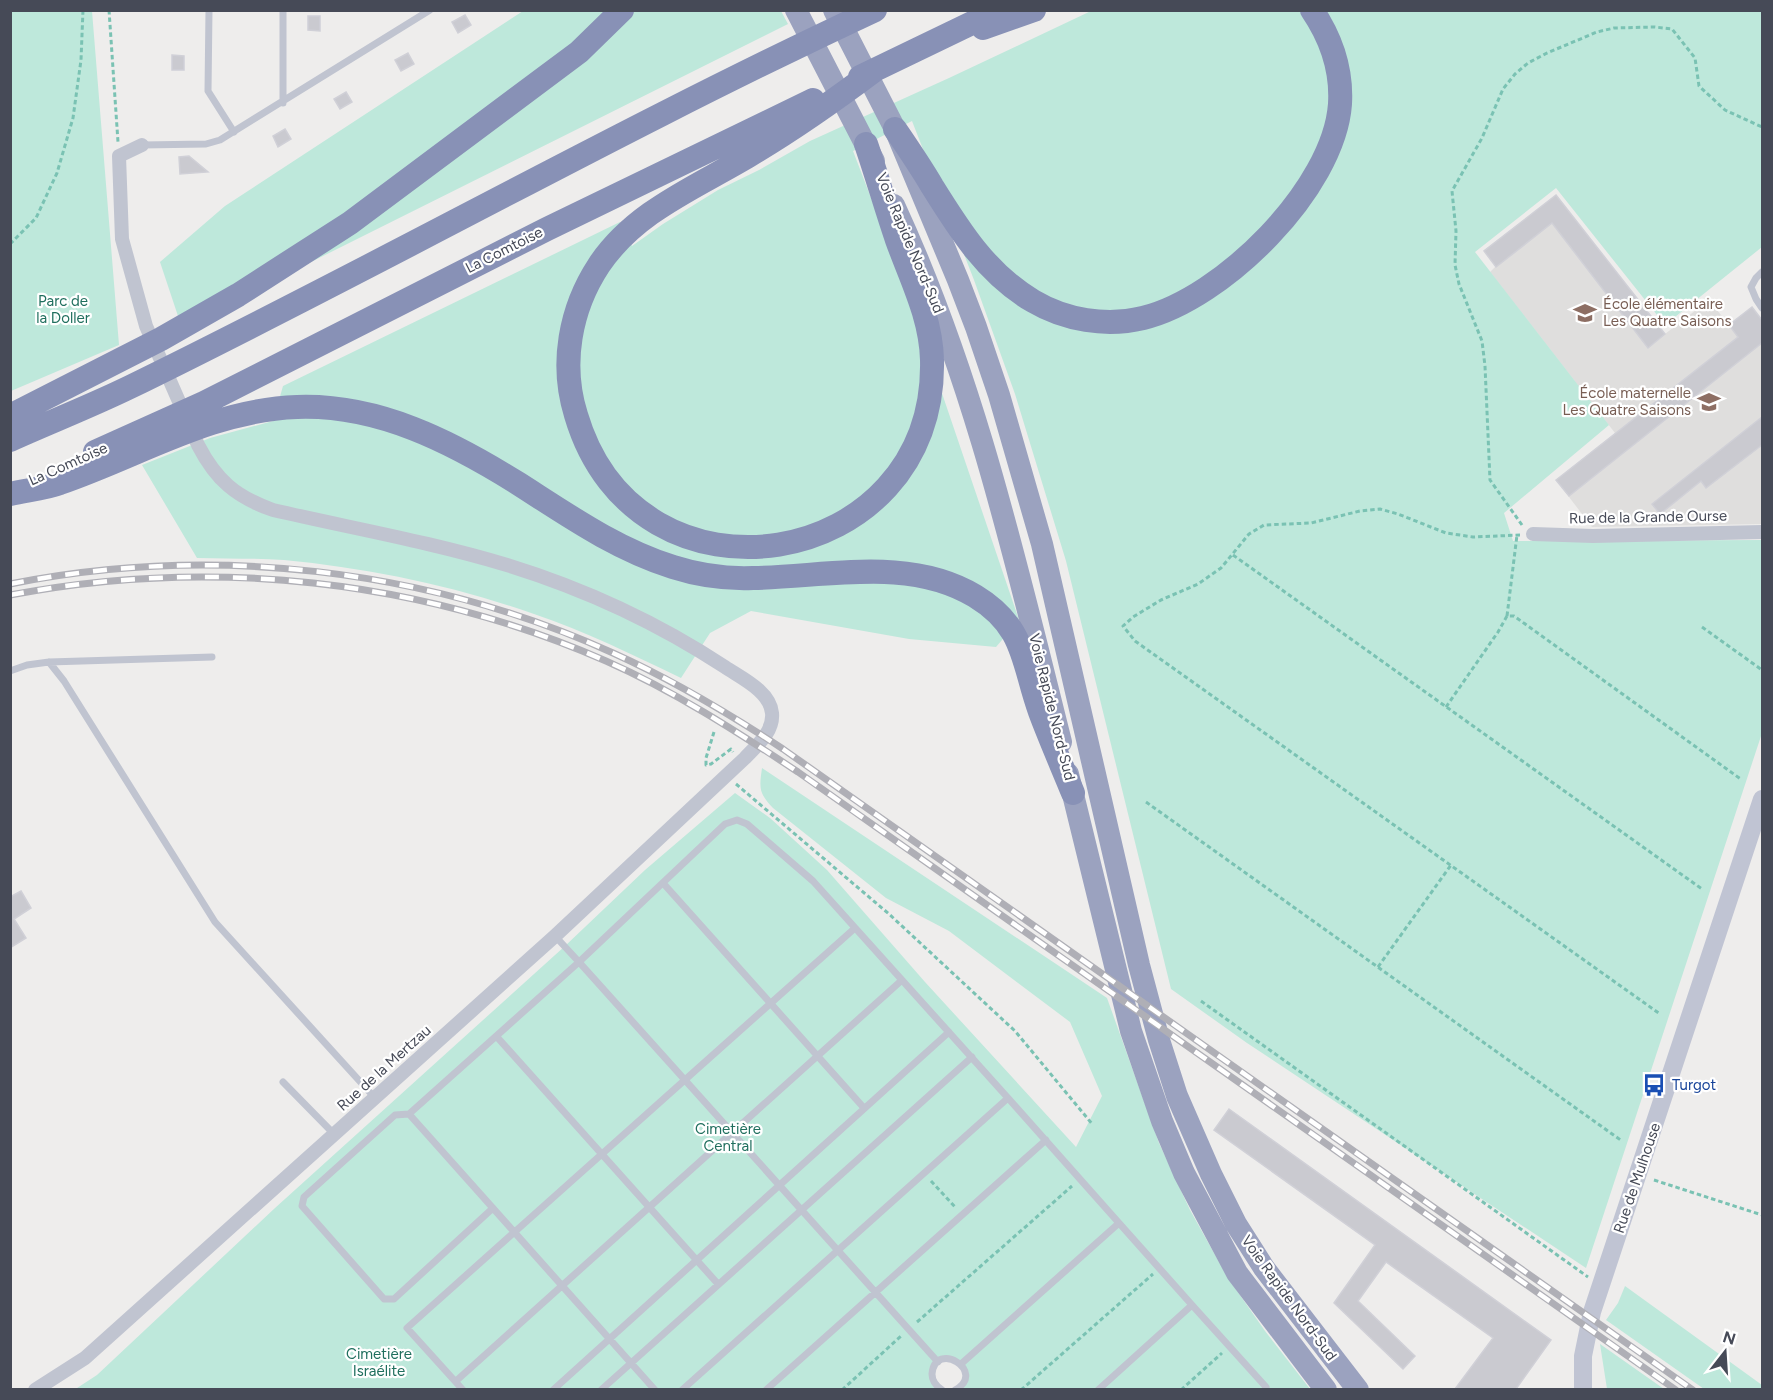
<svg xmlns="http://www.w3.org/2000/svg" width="1773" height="1400" viewBox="0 0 1773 1400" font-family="Figtree,sans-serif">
<rect width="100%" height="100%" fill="#eeedec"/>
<path fill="#dfdedd" d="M1556,195l109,139 44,-34 20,25 23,-18 10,13v204l-170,3 -36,-47 59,-47 -125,-161 6,-6 -12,-15z"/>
<path fill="#bee8db" d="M11,10l81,1 27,334 -108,46z
M523,11h258l7,13 -487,243 -123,49 -18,-54 65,-56z
M1091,11h671v236l-97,78 -109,-137 -81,64 134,173 -105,88 9,28 249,-1v193l-176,535 -339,-225 -76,-54 -105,-428 -51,-167 -41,-114 -62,-159 -59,30 58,151 108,318 -23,27 -87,-8 -158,-28 -41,22 -29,45c-48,-23 -96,-47 -147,-64 -79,-28 -166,-46 -250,-54 -29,-2 -58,-1 -87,-2l-55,-93 68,-27 63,-17 10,-35 337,-164 12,24 31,-22 55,-34 41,-20 51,-29 139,-63z
M762,768l345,230 52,145 31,67 38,68 37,53 45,58h-355l5,-2 5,-16 -11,-12 -16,3 -6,17 10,11h-868l23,-15 178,-167 290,-262 80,-76 90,-77 35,25 57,52 98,112 151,165 26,-51 -32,-74 -121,-91 -63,-33 -113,-90c-14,-15 -14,-19 -11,-40z
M1625,1286l137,99v4h-58l-98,-69 12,-17z
M1600,1344l64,45h-57z"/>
<path fill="#cacad0" stroke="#d0d0d7" stroke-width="1.5" d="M465,15l6,10 -13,8 -6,-11z
M308,16h12v15l-12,-1z
M408,53l6,11 -13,7 -6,-11z
M172,55l12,1v14h-12z
M346,92l6,10 -12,7 -6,-10z
M285,129l6,10 -13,8 -5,-11z
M189,156l19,16 -28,2 -1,-17z
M1556,195l109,139 -17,14 -96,-125 -56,44 -12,-16z
M1752,307l10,13v23l-193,153 -13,-16 182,-143 -9,-12z
M1762,417v28l-56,43 -5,-7 -41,33 -8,-10z
M21,891l10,17 -17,11 12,19 -16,10v-51z
M1229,1109l322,231 -35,49h-61l38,-51 -107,-76 -28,39 57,55 -12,13 -69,-66 41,-58 -161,-115z"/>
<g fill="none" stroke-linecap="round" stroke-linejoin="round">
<path stroke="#7ac2b3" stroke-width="3" stroke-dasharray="4.5 3" stroke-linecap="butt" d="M109,10l9,132
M10,244l26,-26 21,-45 16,-55 8,-58 2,-50
M1522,525l-32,-45 -5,-114 -3,-25 -23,-57 -4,-19 1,-34 -4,-40 30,-53 21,-49 12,-15 13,-11 19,-10 50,-21 17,-4 41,-1 17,2 23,29 4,28 26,24 37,17
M1520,535l-47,2 -27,-4 -48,-19 -18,-5 -20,2 -49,12 -47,2 -15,9 -28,34 -23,16 -37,16 -28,17 -10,9 12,15 525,373
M1233,555l469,334
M1507,616l10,-81
M1702,627l60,43
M1446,707l52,-75 9,-16h7l228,164
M714,732l-8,26v7l5,-1 20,-15 2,3
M736,784l153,130 126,117 78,94
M1146,802l476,339
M1378,967l73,-102
M1201,1001l387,276
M1654,1180l108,35
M931,1181l24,26
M917,1322l155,-136
M842,1390l59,-54
M1021,1390l132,-116
M1181,1390l41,-37"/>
<path stroke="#c0c4d0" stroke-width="7" d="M209,10l-1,81 26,41
M283,103v-93
M142,145l64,-1 14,-4 210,-130
M1762,272l-6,6 -5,9 5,12 6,9
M49,662l15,19 151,241 160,176
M10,671l17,-6 22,-3 163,-5
M663,883l201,225
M555,936l24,26 146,-138 12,-4 10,4 66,57 195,217
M497,1037l221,247
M283,1082l51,52
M409,1114l-14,1 -91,82 -2,9 82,93h10l99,-91
M961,1364l158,-141 73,82
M456,1381l446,-401
M463,1390l-56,-62 448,-400
M553,1390l396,-358
M601,1390l371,-333
M655,1390l-246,-276 170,-152 359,400
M682,1390l326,-292 111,125
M766,1390l280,-250
M942,1390c-6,-4 -10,-9 -10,-16 3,-35 56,-2 23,16
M1098,1390l94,-85 74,82"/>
<path stroke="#c0c4d0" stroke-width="14" d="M1533,534l60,2 169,-4
M35,1390l50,-32 470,-422 190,-178c11,-12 29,-26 27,-45 -2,-22 -31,-35 -47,-46 -67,-44 -140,-78 -218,-102 -76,-23 -156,-37 -234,-55 -37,-13 -57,-30 -75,-65l-52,-119 -24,-87 -3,-83 23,-11"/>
<path stroke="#c0c4d3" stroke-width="18" d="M1583,1390v-34l9,-44 170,-513"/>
<path stroke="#9ba2bf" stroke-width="22" d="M796,10l78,151
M834,10l61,119 63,151 18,47 23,68 43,149 97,421 20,75 18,56 34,78 25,50 28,44 94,122
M894,205c80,173 121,354 167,537
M1068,774l63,257 31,90 22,52 53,100 89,117"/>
<path stroke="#8891b6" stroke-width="24" d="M983,28l51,-18
M860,77l139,-67
M895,129c13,19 26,38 37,57 28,45 55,88 101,115 32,19 73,26 110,17 79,-19 191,-129 197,-214 2,-34 -9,-66 -28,-94
M866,144c11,32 20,64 31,96 14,39 34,77 35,120 5,212 -295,262 -356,55 -16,-51 -6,-106 23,-150 36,-54 98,-78 151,-110 44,-26 85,-55 125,-85
M10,416l151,-77 77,-44 112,-72 229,-171 43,-42
M10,440c40,-18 81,-34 120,-53 250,-122 492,-259 745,-377
M95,452l109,-49 343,-174 266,-129
M10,494c17,-4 34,-5 50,-11 79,-27 151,-73 237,-76 81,-3 155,35 222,77 50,32 97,65 154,83 25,8 54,12 80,11 73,-1 156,-22 222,18 51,31 47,66 65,116 10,27 22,54 33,81"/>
<g stroke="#afafb6" stroke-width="7">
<path id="rail" d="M10,584c202,-40 416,-16 603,69 60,27 115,60 170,96l910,641
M10,595c201,-38 409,-16 596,66 68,30 130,70 192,111l878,618"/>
</g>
<use href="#rail" stroke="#fff" stroke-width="4.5" stroke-dasharray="14" stroke-linecap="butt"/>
</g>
<defs>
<g id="school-bare" transform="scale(1.8)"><path d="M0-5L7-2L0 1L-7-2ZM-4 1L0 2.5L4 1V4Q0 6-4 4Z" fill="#8d6e63" stroke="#fff" stroke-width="2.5" paint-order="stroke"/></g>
<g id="bus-bare" transform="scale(1.8)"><path d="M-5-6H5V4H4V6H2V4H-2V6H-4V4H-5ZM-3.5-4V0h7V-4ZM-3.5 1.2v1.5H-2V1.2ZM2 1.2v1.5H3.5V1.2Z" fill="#1a4fb4" stroke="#fff" stroke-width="2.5" paint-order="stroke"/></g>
</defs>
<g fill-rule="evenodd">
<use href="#school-bare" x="1585" y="313"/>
<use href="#school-bare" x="1709" y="402"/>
<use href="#bus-bare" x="1654" y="1085"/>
</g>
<g text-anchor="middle" stroke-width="4.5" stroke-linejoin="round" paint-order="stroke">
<g font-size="15" fill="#464a57" stroke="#fff">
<text transform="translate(910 243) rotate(67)" y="5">Voie Rapide Nord-Sud</text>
<text transform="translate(504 250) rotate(-27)" y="5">La Comtoise</text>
<text transform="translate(68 464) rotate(-24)" y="5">La Comtoise</text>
<text transform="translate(1648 517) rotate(-1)" y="5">Rue de la Grande Ourse</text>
<text transform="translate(1052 707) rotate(76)" y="5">Voie Rapide Nord-Sud</text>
<text transform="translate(384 1068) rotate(-42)" y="5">Rue de la Mertzau</text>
<text transform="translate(1637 1178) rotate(-71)" y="5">Rue de Mulhouse</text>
<text transform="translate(1289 1298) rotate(54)" y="5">Voie Rapide Nord-Sud</text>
</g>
<g font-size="15" fill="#206f5e" stroke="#fff">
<text x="63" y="306">Parc de<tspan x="63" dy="17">la Doller</tspan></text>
<text x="728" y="1134">Cimetière<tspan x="728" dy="17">Central</tspan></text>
<text x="379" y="1359">Cimetière<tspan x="379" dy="17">Israélite</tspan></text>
</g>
<g font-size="15" fill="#785e54" stroke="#fff" text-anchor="start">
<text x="1603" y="309">École élémentaire<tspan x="1603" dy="17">Les Quatre Saisons</tspan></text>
<text x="1691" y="398" text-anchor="end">École maternelle<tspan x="1691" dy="17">Les Quatre Saisons</tspan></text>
</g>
<g font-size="15" fill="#164399" stroke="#fff" text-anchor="start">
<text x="1672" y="1090">Turgot</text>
</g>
</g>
<rect width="1773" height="1400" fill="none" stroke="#464a57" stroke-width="24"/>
<g transform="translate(1725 1352) rotate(17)" stroke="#ffffff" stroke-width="4.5" paint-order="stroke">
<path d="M0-4.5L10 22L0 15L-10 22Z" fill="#464a57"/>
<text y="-9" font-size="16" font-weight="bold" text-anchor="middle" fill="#464a57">N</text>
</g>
</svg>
